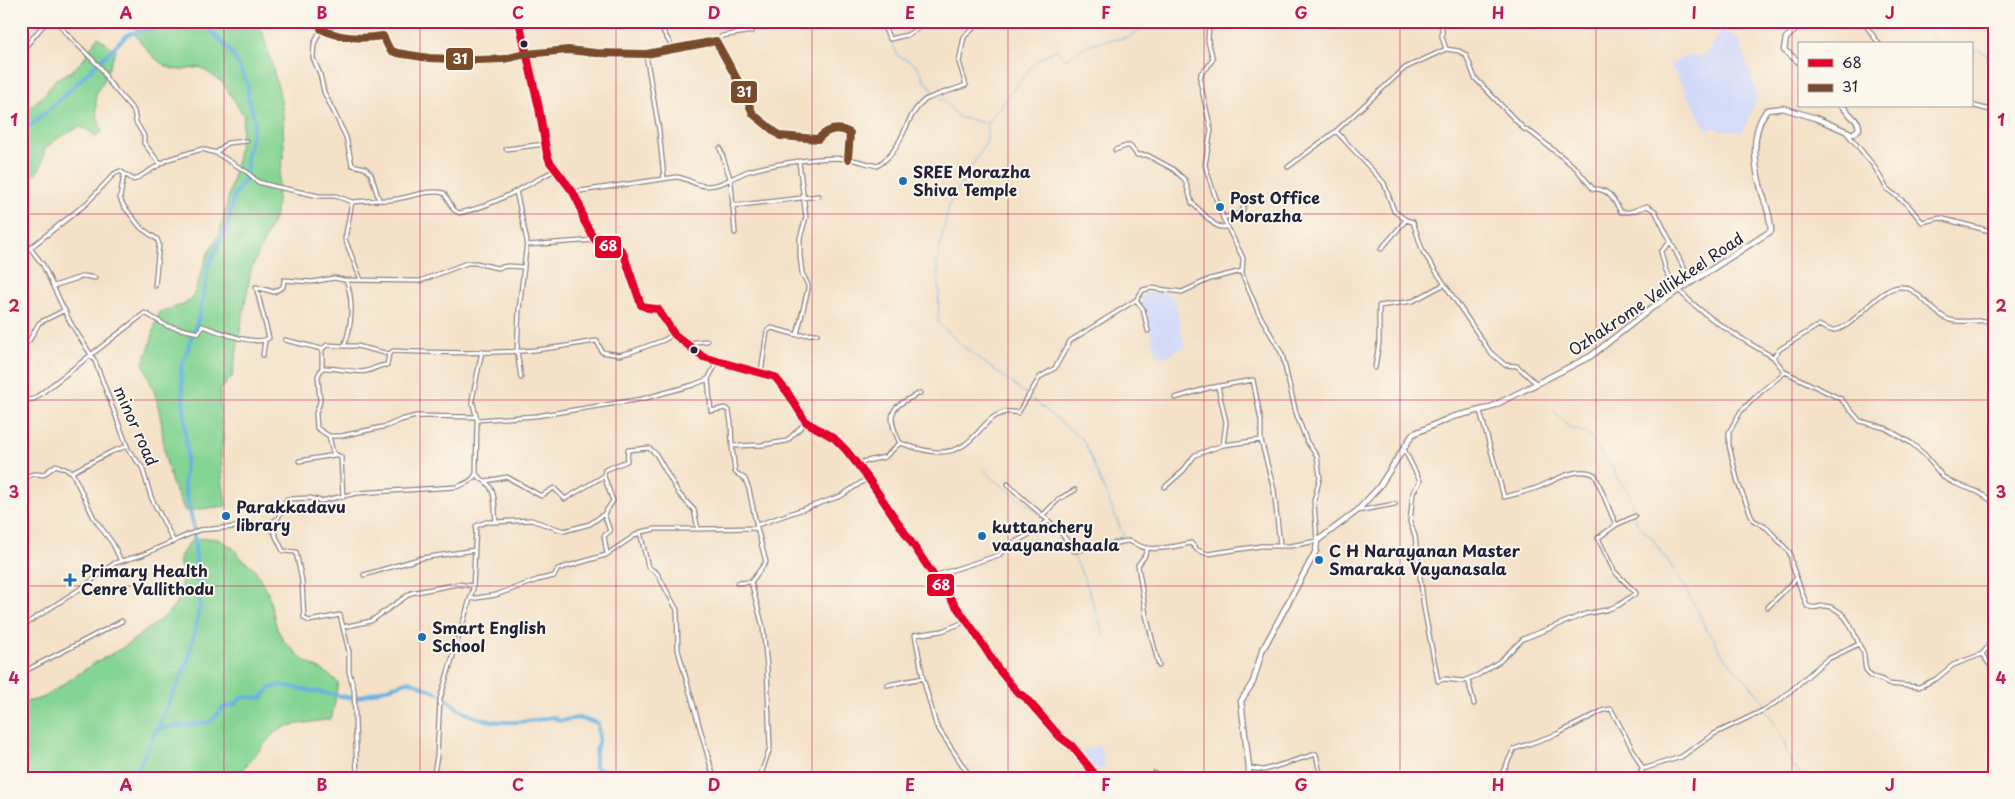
<svg xmlns="http://www.w3.org/2000/svg" width="2015" height="799" viewBox="0 0 2015 799" font-family="'Playpen Sans',sans-serif">
<rect width="100%" height="100%" fill="#fbf7ec"/>
<filter id="ink" filterUnits="userSpaceOnUse"><feTurbulence type="fractalNoise" baseFrequency=".02" numOctaves="2"/><feDisplacementMap in="SourceGraphic" scale="10" xChannelSelector="R" yChannelSelector="G"/><feConvolveMatrix kernelMatrix="1 2 1 2 8 2 1 2 1" color-interpolation-filters="sRGB"/></filter>
<filter id="wash" filterUnits="userSpaceOnUse"><feTurbulence type="fractalNoise" baseFrequency=".0096" numOctaves="4" result="noise"/><feDisplacementMap in="SourceGraphic" scale="20" xChannelSelector="R" yChannelSelector="G"/><feGaussianBlur stdDeviation="1.12" result="paint"/><feColorMatrix in="noise" values="0 0 0 0 0 0 0 0 0 0 0 0 0 0 0 0 0 1.4 0 .05"/><feComposite in="paint" operator="in"/></filter>
<g filter="url(#wash)">
<rect width="100%" height="100%" fill="#f4e1c7"/>
<path fill="#d1d9f9" d="M1722,31l17,8 16,50 2,10 -15,33 -23,-2 -4,-3 -8,4 -36,-66 14,-8 20,-2z
M1148,292l17,1 9,5 11,49 -10,3 -2,4 -9,4 -7,-2 -16,-57 2,-5z
M1100,745l5,22 -10,2 -12,-15 1,-3z"/>
<path fill="#84d493" stroke="#537b67" d="M137,21h117l8,10 17,59 4,23 1,40 -5,26 -3,35 -25,56 -19,107 -12,13v22l3,26 -2,14 1,22 4,32 -41,5 -13,-28 -7,-26 -4,-37 -5,-23 -13,-35c9,-16 10,-33 16,-50l24,-7 10,-8 16,-46 11,-18 17,-72 7,-45 -21,-33 -23,-16c-7,1 -14,3 -20,3 -18,0 -36,-22 -45,-36z
M98,37l18,14 -14,33 -6,8v18l6,22 -6,4 -10,-7 -7,-2 -24,13 -11,10c-1,20 -6,22 -20,34l-3,-2v-67l23,-20 12,-16 16,-8 11,-11z
M207,538l11,1 15,9 9,11 12,9 14,25 9,36 7,12 22,21 19,10 13,10c-1,6 -5,34 -7,37l-44,7 -13,7 -30,35 -3,10h-220v-77h10l14,-4 48,-33 31,-17 41,-31 10,-11 5,-12 2,-18 -3,-16 3,-5 7,-11 8,-4z"/>
<g fill="none" stroke-linecap="round" stroke-linejoin="round">
<path stroke="#68b4e1" stroke-width="1" d="M1910,21l32,23
M883,22l15,34c16,7 20,7 26,25l5,3 4,9
M1971,57l5,-8 18,9
M940,99l4,1 14,17 27,6
M1026,394l-62,-47 -26,-24 1,-33 -2,-29 12,-56 38,-64v-18l48,-61 21,-13 10,10 26,-16 37,-6 24,-16
M1032,399l52,42 40,96
M1554,411l15,16 19,7 15,23 9,9 5,13 12,13 7,30 15,15 20,28 5,10 11,14 2,8 8,12 9,21 8,8 5,12 18,21 7,6 17,21 5,9
M985,470l5,7c24,17 59,42 75,66 19,27 29,62 39,92
M345,696l6,2
M1767,711l14,24 11,30 13,13
M1985,778l9,-10"/>
<path stroke="#68b4e1" stroke-width="4" d="M21,133l30,-25 77,-74 38,-9 5,-4
M194,529l-10,-45 3,-30 -6,-86 18,-51 10,-53 19,-38 5,-29 13,-19 1,-20 8,-38 -7,-23v-12l-15,-31 -31,-33
M443,695c29,33 71,30 110,22l6,4 19,-3 20,5 1,15 -4,17v12l15,7 3,4
M356,698l54,-17 28,12
M156,729l55,-7 11,-14 14,-4 6,-7 20,1 7,-9 11,-4 72,13
M134,778l54,-117 12,-55 -6,-70"/>
</g>
</g>
<g filter="url(#ink)">
<g fill="none" stroke-linecap="round" stroke-linejoin="round">
<g stroke="#8b8281" stroke-width="5.5">
<path id="minor" d="M57,21l8,11 36,36 7,13 26,30 2,11 8,14v7l16,21
M324,21l-3,8c19,10 41,10 62,7l7,14 7,3 32,5 48,2 27,-1 22,-5 42,-4 28,3 50,1 70,-13 27,49 10,24 27,22 38,3c9,-10 20,-13 32,-6l-2,26
M657,21l16,27
M881,21l9,18 17,-4 23,-14
M966,21l8,7
M1442,21v16l4,12 13,2 7,4 9,23 49,51 8,4 44,35 17,21c16,-1 21,11 28,23h9l17,-6 8,5 36,71
M1866,21l1,6 12,17
M321,29l-7,15 -1,14 7,16 4,18 22,45 6,28 13,3 6,6 8,26c22,3 44,-12 65,-7l10,17 5,3c33,-6 66,-27 96,-43
M716,41l6,-5 30,-5 5,-10
M21,50c11,-8 16,-20 27,-29
M646,55l13,75 5,48
M1971,105l23,6
M1336,131l48,52 10,28 12,9 7,2 10,30 67,100 15,13 12,1 20,18
M1846,132l28,34 13,23 21,16 14,17 18,-4 54,14
M720,148l11,33 4,52
M506,149l39,-5
M1115,150l11,-4h4l7,9h10l26,14 12,11 7,23 22,21 6,3h7
M216,153l11,-10 20,-2
M1288,167l48,-36 69,-63 41,-19
M124,174l-4,24 3,7 18,23 16,11 2,5 -4,42
M516,191l11,50 -8,69 -2,41 4,27
M573,192l104,-15c10,1 19,9 29,9 17,0 28,-10 43,-15 24,-7 73,-15 99,-12 9,1 20,5 29,7 30,-19 25,-48 48,-66 4,-3 34,-12 41,-15l-7,-23 5,-25 17,-16
M352,202l-7,37 16,41
M732,206l87,-10
M1223,218l17,-5 3,-3 1,-10
M1671,241l-10,11c2,6 3,13 5,19 17,35 74,67 107,86
M527,245l68,-5
M30,248l57,-45 27,-29 6,-3 14,9 35,-21 33,-10 14,4 31,19 11,10 15,4 46,10h17l16,6 27,-2
M1381,249l25,-29
M21,252l9,-4 13,17 27,57 25,39 34,90 13,16 9,30 23,45
M54,286l30,-10 11,2
M1136,300l7,9 5,22
M798,335l19,-1
M285,340l37,9v19
M689,345l6,-3 12,-1
M21,346l8,-5 10,-18 26,-13
M344,346h13l32,8
M322,349l5,-4 17,1c8,-19 10,-46 2,-66
M263,355l2,-15
M1375,368l4,-25v-37l34,-5 30,-16
M1785,372l56,27 19,22 25,7 26,15 14,12 18,22 11,6 24,9 16,10
M761,373l6,-42 5,-3 25,7 11,-46v-4l-6,-12 -2,-17v-18l6,-21 -7,-55
M708,379l3,32 14,-3 4,3 2,12 1,23 30,-1 25,-4 19,-19
M1218,387l8,35 -3,23
M1175,398l33,-10 45,-8 8,41v19l13,50 6,55
M21,401l13,-2 111,-86 22,13 32,7 3,-7c16,5 53,21 67,12l-13,-51 18,5 9,-5 1,-7 28,2 22,-4 10,2 76,1 47,-18h9l21,5 11,-2 16,1
M1480,411l24,86c12,-3 24,-6 35,-10 15,-6 39,-22 56,-12l21,50
M477,419l-5,-19 10,-49
M329,436h12l46,-10 14,-6 15,-4 60,1
M900,443c-15,-31 -9,-36 20,-50
M732,446l3,26 10,7 4,10 8,39 9,34 -15,20 12,45 4,40 3,81 -9,26 2,4
M1404,449l16,32 -7,12 -3,29 5,14 9,72 14,73 6,-2 19,2 15,-6 22,-14 23,-22 62,-25 21,-4 13,-5 17,-12 -22,-22 -16,-33 18,-13 19,-9
M299,461l36,-6
M857,463l28,-6 15,-14c12,4 25,9 38,9 37,1 41,-33 65,-39 4,-2 11,-1 15,0l22,-36 15,-9 15,-27 66,-41 7,-10 8,-2 31,4 28,-13 32,-8
M72,472l22,46 19,26 8,17
M476,474c3,4 6,5 10,8 11,10 8,26 10,40l35,-2 33,11 26,-7 14,-10 6,17 -6,5 3,18
M486,481l21,-4 34,19 13,-8 11,11 39,-23
M21,483c7,-8 11,-11 22,-8l13,-10 16,7 39,-20 16,-6
M1008,484c21,23 51,40 66,67l53,-10c8,1 12,6 19,7 14,2 32,-2 45,-5l6,7 11,4 53,-8h29l27,-5 -3,-40 6,-24 -3,-21 -10,-14 -11,-29 -14,-59 -24,-42 -12,-29 -4,-9 1,-16 -20,-40 -11,-31 -7,-22 6,-35 -11,-49 1,-8 6,-5 6,-9 -5,-18 1,-20
M1165,487l18,-16 12,-16 28,-10 38,-5
M343,497l-2,-40 -8,-4 -4,-17 -12,-8 -1,-15 4,-11 -2,-26 4,-8c13,-1 35,6 45,3 7,-2 12,-6 20,-6l2,-11 4,-3c47,2 95,3 142,-1 21,-2 41,-6 62,-9l5,11 17,3 12,-3 33,-12 10,-6
M1357,511l38,-7
M604,514l9,-13 -9,-25 1,-6 22,-9 1,-11 21,-2 7,6 23,40 15,16 4,19 59,-1
M1042,516l17,-17 16,-9
M270,524l13,27 13,1 6,29 2,37 5,3 31,-6 9,37v20l5,17 3,89
M757,525l84,-29 27,-18
M640,532l16,-3h42
M1148,548l-4,9 -6,8 8,50 13,51
M364,575l58,-17 53,-8
M934,576l65,-21 10,-10 25,-13 14,-11
M737,583l14,-1
M470,599l26,-4 41,-15 17,-4 4,-7 48,-14 34,-23 8,35 9,6 20,37 1,40 36,128
M1768,607l29,-29
M967,621l-25,10 -27,4 8,43 13,47 35,53
M21,627l62,-40 32,-24 27,-8 57,-25 71,-6 8,-6 9,-19 23,-1 11,3 36,-8 99,-6c8,-3 16,-5 20,-13l1,-54 59,-4 106,-17 51,-14 15,-6 6,-11 1,-7
M343,627l28,-6 40,-28 47,-9 15,2
M1859,644c1,4 5,7 5,11 1,8 0,18 9,22 6,2 11,2 15,7l31,3 17,-8 17,-14 29,-11 12,17
M1982,654l5,-6 7,-12
M21,673l101,-52
M1468,679l6,25
M887,685l36,-7
M1249,768l15,2 52,-16 5,24
M433,778l4,-22 3,-57 33,-110 3,-63 10,-4h10
M1150,778l4,-5
M1500,778l14,-29 43,-15 47,-24 7,-1 32,60
M1645,778l-4,-8 2,-1 38,-12 33,-23 50,-24 16,-10 46,-40 33,-16c-7,-15 -13,-35 -33,-38 -8,-1 -9,4 -19,0l-15,-41 -2,-12 -23,-25 -14,-8 -15,-37 -9,-38v-13l12,-21 21,-20 23,-19 -12,-15 7,-8 39,-24c3,2 8,4 11,5 23,3 45,-42 70,-43 18,-1 31,27 50,33 11,3 26,0 38,1l6,-2"/>
</g>
<g stroke="#8b8281" stroke-width="7">
<path id="secondary" d="M519,21l20,87 8,46 3,8 23,30 7,14 4,15 11,19 8,6 16,2 4,4 18,53 7,3 10,1 16,25 29,23 72,20 13,16 18,29 28,16 12,12 22,28 66,98 38,52 27,42 19,23 7,4 35,40 12,9 26,32
M1799,62l-15,-12 2,-12 19,-17
M1249,778v-10l-8,-67 12,-19 9,-31 54,-100 1,-10 40,-30 22,-24 34,-53 39,-17 37,-9 102,-52 62,-49 118,-76c0,-15 -6,-28 -10,-42 -7,-26 -11,-57 6,-79l16,-2 32,10 38,16 6,-5 -1,-6 -16,-17"/>
</g>
<use href="#minor" stroke="#fff" stroke-width="3"/>
<use href="#secondary" stroke="#fff" stroke-width="4.5"/>
<g stroke="#fbf7ec" stroke-width="11">
<path id="bus-1" d="M519,21l20,87 8,46 3,8 23,30 7,14 4,15 11,19 8,6 16,2 4,4 18,53 7,3 10,1 16,25 29,23 72,20 13,16 18,29 28,16 12,12 22,28 66,98 38,52 27,42 19,23 7,4 35,40 12,9 26,32"/>
</g>
<g stroke="#fbf7ec" stroke-width="11">
<path id="bus-2" d="M324,21l-3,8c19,10 41,10 62,7l7,14 7,3 32,5 48,2 27,-1 22,-5 42,-4 28,3 50,1 70,-13 27,49 10,24 27,22 38,3c9,-10 20,-13 32,-6l-2,26"/>
</g>
<use href="#bus-1" stroke="#e4002b" stroke-width="8"/>
<use href="#bus-2" stroke="#7a4b2a" stroke-width="8"/>
</g>
</g>
<path fill="none" stroke="#c2185b" stroke-width="1" stroke-opacity="0.55" d="M224,21v757M420,21v757M616,21v757M812,21v757M1008,21v757M1204,21v757M1400,21v757M1596,21v757M1792,21v757M21,214h1973M21,400h1973M21,586h1973"/>
<g fill="#22223b" stroke="#fbf7ec" stroke-width="2">
<circle cx="524" cy="44" r="4.5"/>
<circle cx="694" cy="350" r="4.5"/>
</g>
<g fill="#1f6fb2" stroke="#fbf7ec" stroke-width="2">
<circle cx="903" cy="181" r="5"/>
<circle cx="1220" cy="207" r="5"/>
<circle cx="226" cy="516" r="5"/>
<circle cx="982" cy="536" r="5"/>
<circle cx="1319" cy="560" r="5"/>
<path d="M67.5 572.5h5v5h5v5h-5v5h-5v-5h-5v-5h5z"/>
<circle cx="422" cy="637" r="5"/>
</g>
<g text-anchor="middle" stroke-width="4" stroke-linejoin="round" paint-order="stroke">
<g font-size="16" font-weight="bold" fill="#22223b" stroke="#fbf7ec" text-anchor="start">
<text x="913" y="178">SREE Morazha<tspan x="913" dy="18">Shiva Temple</tspan></text>
<text x="1230" y="204">Post Office<tspan x="1230" dy="18">Morazha</tspan></text>
<text x="236" y="513">Parakkadavu<tspan x="236" dy="18">library</tspan></text>
<text x="992" y="533">kuttanchery<tspan x="992" dy="18">vaayanashaala</tspan></text>
<text x="1329" y="557">C H Narayanan Master<tspan x="1329" dy="18">Smaraka Vayanasala</tspan></text>
<text x="81" y="577">Primary Health<tspan x="81" dy="18">Cenre Vallithodu</tspan></text>
<text x="432" y="634">Smart English<tspan x="432" dy="18">School</tspan></text>
</g>
<g font-size="16" fill="#22223b" stroke="#fbf7ec">
<text transform="translate(1656 294) rotate(-34)" y="6">Ozhakrome Vellikkeel Road</text>
<text transform="translate(136 426) rotate(66)" y="6">minor road</text>
</g>
</g>
<g stroke="#fbf7ec" stroke-width="2">
<rect x="445" y="47" width="29" height="24" rx="5" fill="#7a4b2a"/>
<rect x="730" y="80" width="28" height="24" rx="5" fill="#7a4b2a"/>
<rect x="594" y="235" width="28" height="24" rx="5" fill="#e4002b"/>
<rect x="926" y="573" width="29" height="24" rx="5" fill="#e4002b"/>
</g>
<g font-size="14" text-anchor="middle" font-weight="bold" fill="#fff">
<text x="460" y="64">31</text>
<text x="744" y="97">31</text>
<text x="608" y="251">68</text>
<text x="941" y="590">68</text>
</g>
<rect width="2015" height="799" fill="none" stroke="#fbf7ec" stroke-width="55"/>
<rect x="1798" y="42" width="175" height="65" fill="#fbf7ec" stroke="#a4a2a5"/>
<rect x="1808" y="59" width="25" height="8" fill="#e4002b" stroke="#a4a2a5"/>
<text x="1842" y="68" font-size="15" fill="#22223b">68</text>
<rect x="1808" y="84" width="25" height="8" fill="#7a4b2a" stroke="#a4a2a5"/>
<text x="1842" y="92" font-size="15" fill="#22223b">31</text>
<rect x="28" y="28" width="1960" height="744" fill="none" stroke="#c2185b" stroke-width="2"/>
<g font-size="16" text-anchor="middle" font-weight="bold" fill="#c2185b">
<text x="126" y="19">A</text>
<text x="322" y="19">B</text>
<text x="518" y="19">C</text>
<text x="714" y="19">D</text>
<text x="910" y="19">E</text>
<text x="1106" y="19">F</text>
<text x="1301" y="19">G</text>
<text x="1498" y="19">H</text>
<text x="1694" y="19">I</text>
<text x="1890" y="19">J</text>
<text x="14" y="126">1</text>
<text x="2001" y="126">1</text>
<text x="14" y="312">2</text>
<text x="2001" y="312">2</text>
<text x="14" y="498">3</text>
<text x="2001" y="498">3</text>
<text x="14" y="684">4</text>
<text x="2001" y="684">4</text>
<text x="126" y="791">A</text>
<text x="322" y="791">B</text>
<text x="518" y="791">C</text>
<text x="714" y="791">D</text>
<text x="910" y="791">E</text>
<text x="1106" y="791">F</text>
<text x="1301" y="791">G</text>
<text x="1498" y="791">H</text>
<text x="1694" y="791">I</text>
<text x="1890" y="791">J</text>
</g>
</svg>
